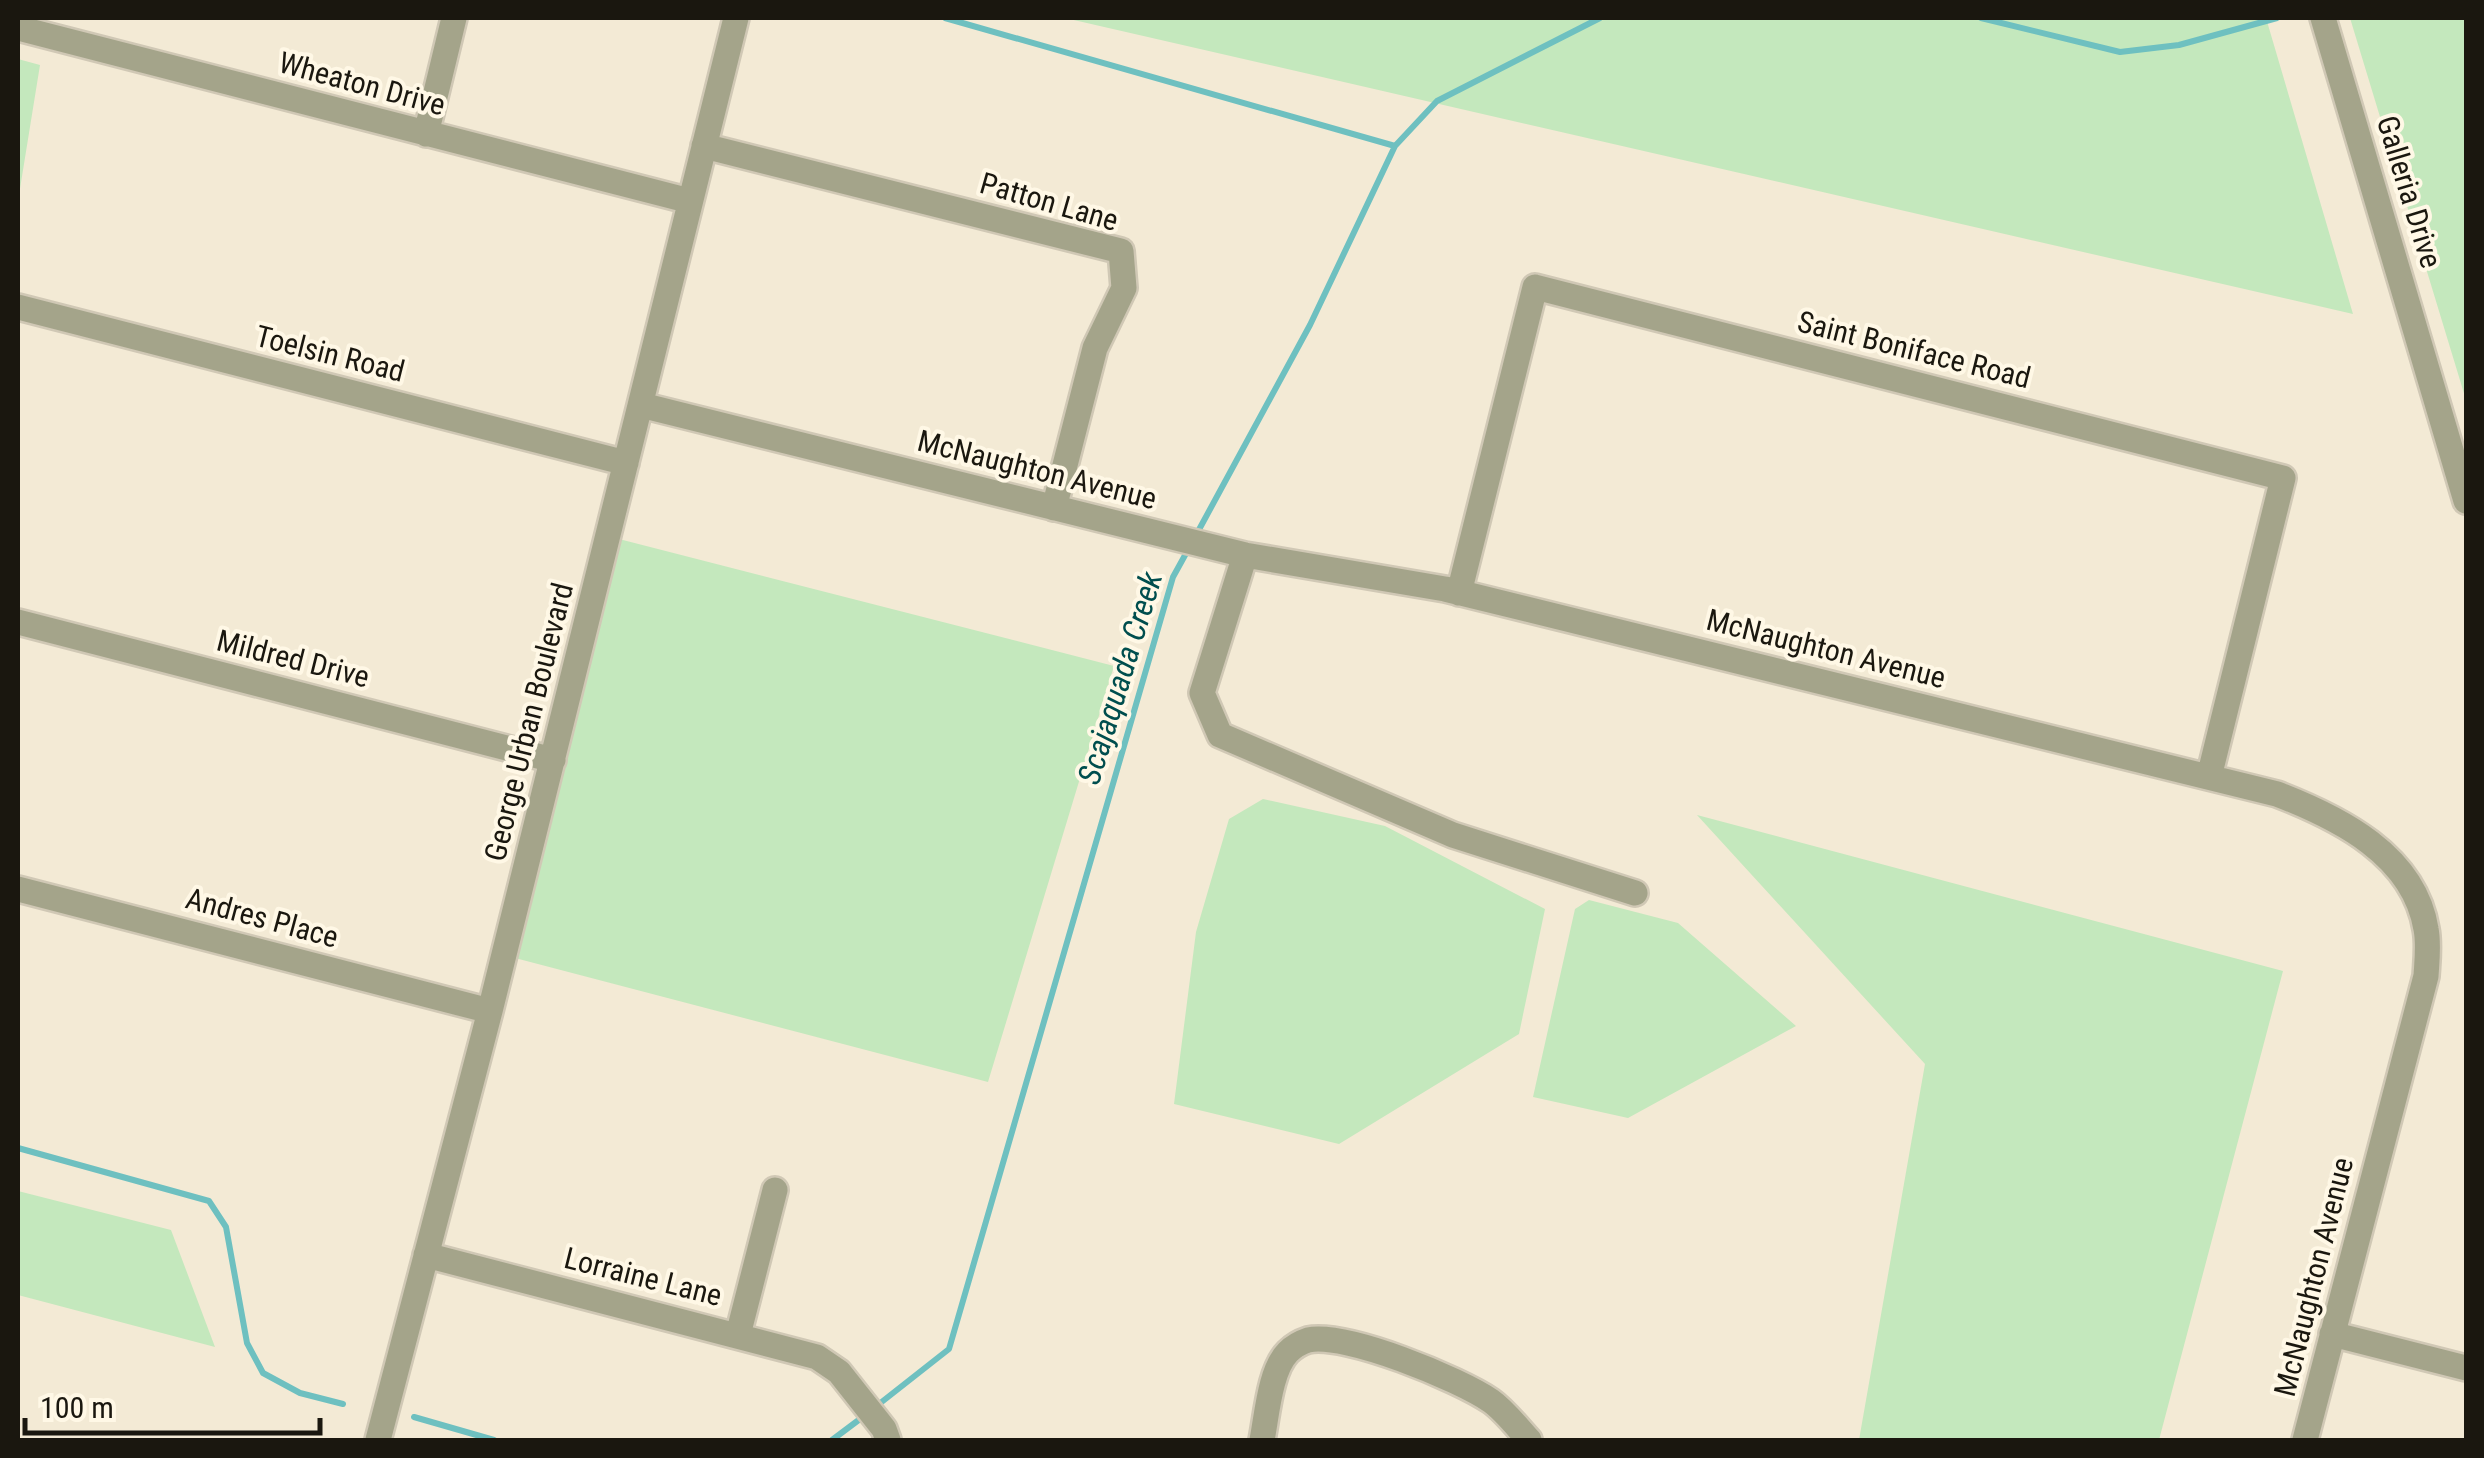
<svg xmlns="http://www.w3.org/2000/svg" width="2484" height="1458" viewBox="0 0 2484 1458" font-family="'Roboto Condensed',sans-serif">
<rect width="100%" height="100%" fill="#f3ead5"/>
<path fill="#c4e8bd" d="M1065,18h1201l87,296z
M2350,18h116v382z
M18,59l22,6 -22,136z
M619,539l495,127 -126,416 -473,-124z
M1263,799l122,27 160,83 -26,125 -180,110 -165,-40 22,-172 33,-113z
M1697,815l586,156 -124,469h-300l66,-376z
M1589,900l89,23 118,103 -168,92 -95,-21 42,-188z
M18,1191l153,39 44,117 -197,-52z"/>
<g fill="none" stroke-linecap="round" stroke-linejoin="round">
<path stroke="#6ec0c0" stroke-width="6" d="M945,18l450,128
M1981,18l139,34 59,-7 98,-27
M1195,537l115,-212 85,-179 42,-45 163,-83
M18,1148l191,53 17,26 21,116 16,30 37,20 43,11
M874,1408l75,-59 224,-772 16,-29
M414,1417l80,23
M832,1440l32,-24"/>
<g stroke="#d0c8b5" stroke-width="30">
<path id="minor" d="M2323,18l143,483
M18,28l672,173
M426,134l28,-116
M704,146l417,105 3,37 -29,60 -41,160
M18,307l608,156
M641,405l604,150 200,34 832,205c62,24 137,61 149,135 3,15 1,31 0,47l-121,464
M1245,555l-43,138 18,42 233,100 182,58
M1459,593l76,-306 748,191 -74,299
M18,622l535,138
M18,889l472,122
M426,1255l391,102 22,15 45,57 4,11
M2332,1334l134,34
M738,1335l37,-145
M378,1440l112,-429 246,-993
M1262,1440c5,-25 8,-70 26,-88 5,-5 14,-10 20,-12 38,-8 151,39 183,61 14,10 26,26 38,39"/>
</g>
<use href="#minor" stroke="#a4a48a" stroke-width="25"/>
</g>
<g text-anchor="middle" stroke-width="8" stroke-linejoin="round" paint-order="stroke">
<g font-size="30" fill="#1a170f" stroke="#fff8e6">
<text transform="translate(362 84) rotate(15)" y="10">Wheaton Drive</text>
<text transform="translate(2409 192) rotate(73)" y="10">Galleria Drive</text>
<text transform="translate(1049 202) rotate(16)" y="10">Patton Lane</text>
<text transform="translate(1914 350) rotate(14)" y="10">Saint Boniface Road</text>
<text transform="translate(330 354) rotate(14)" y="10">Toelsin Road</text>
<text transform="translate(1037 470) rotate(14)" y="10">McNaughton Avenue</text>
<text transform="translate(1826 649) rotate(14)" y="10">McNaughton Avenue</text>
<text transform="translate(293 659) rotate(14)" y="10">Mildred Drive</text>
<text transform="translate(529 722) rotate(-76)" y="10">George Urban Boulevard</text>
<text transform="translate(262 918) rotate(15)" y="10">Andres Place</text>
<text transform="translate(643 1277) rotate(14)" y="10">Lorraine Lane</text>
<text transform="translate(2314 1277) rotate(-76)" y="10">McNaughton Avenue</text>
</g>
<g font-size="32" font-style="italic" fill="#004e4e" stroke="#fff8e6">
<text transform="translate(1120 678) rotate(-73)" y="11">Scajaquada Creek</text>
</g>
</g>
<rect width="2484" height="1458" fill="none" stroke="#1a170f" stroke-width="40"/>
<path d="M25 1418v15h295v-15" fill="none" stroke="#1a170f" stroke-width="5"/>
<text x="40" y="1418" font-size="30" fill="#1a170f" stroke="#fff8e6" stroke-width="8" paint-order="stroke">100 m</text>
</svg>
